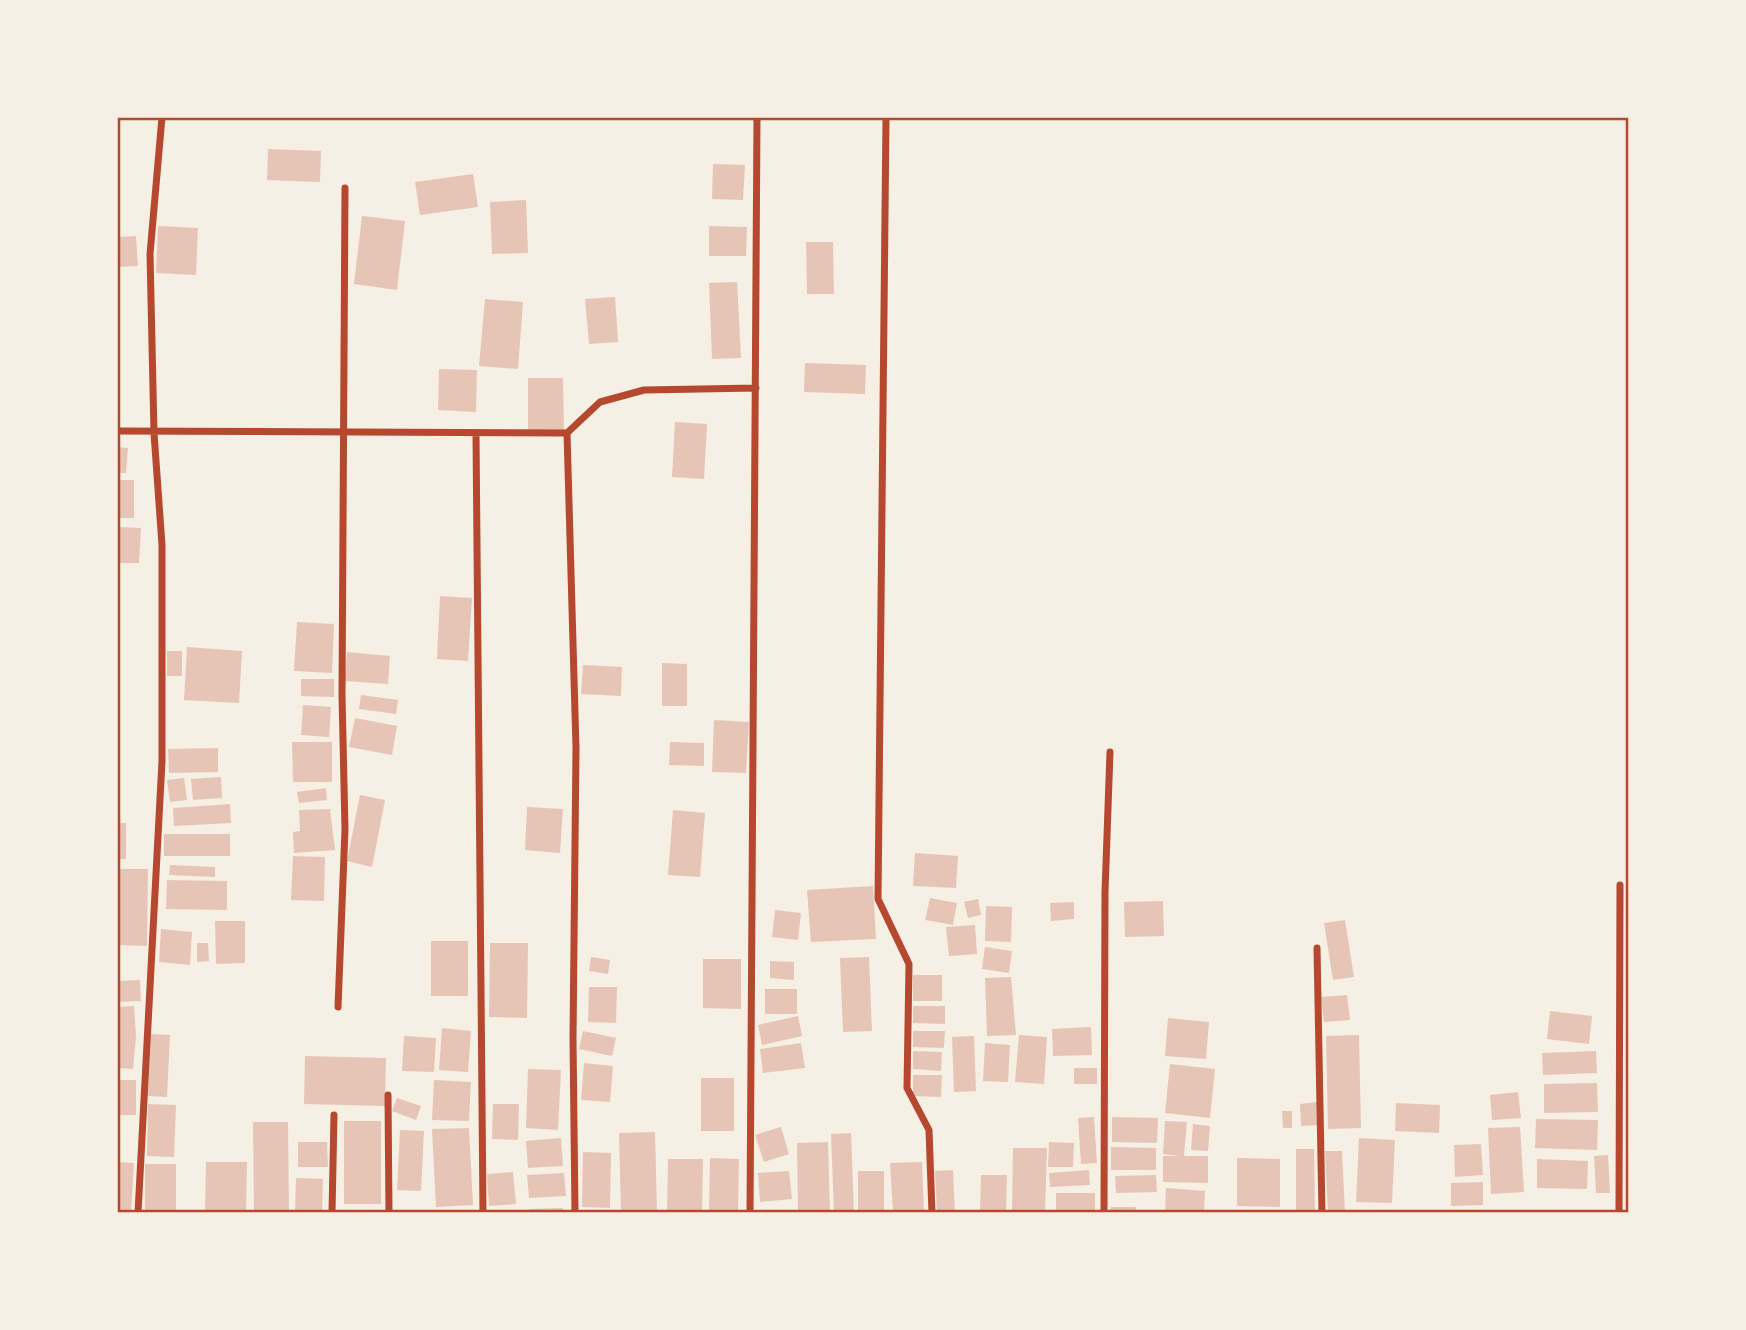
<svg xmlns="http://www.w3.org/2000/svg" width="1746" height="1330" viewBox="0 0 1746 1330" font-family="'Sofia Sans Condensed',sans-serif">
<rect width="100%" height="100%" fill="#f6efe4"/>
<path fill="#e6c5b7" d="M268,149l53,2 -1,31 -53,-2z
M713,164l32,1 -2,35 -31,-1z
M473,174l5,33 -58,8 -5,-33z
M526,200l2,53 -36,1 -2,-52z
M362,216l43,5 -8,69 -43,-6z
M158,226l40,2 -2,47 -40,-2z
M709,226l38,1 -1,29h-37z
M136,236l2,30 -21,1v-30z
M806,242h27l1,52h-27z
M737,282l4,76 -29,1 -3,-76z
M615,297l3,45 -29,2 -4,-45z
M485,299l38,3 -5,67 -39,-3z
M805,363l61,2 -1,29 -61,-2z
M439,369l38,1 -1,42 -38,-2z
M528,378h35l1,55h-36z
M675,422l32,2 -3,55 -32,-2z
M117,447l11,1 -2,25h-9z
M117,480h17v38h-17z
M117,527l24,1 -2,35h-22z
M440,596l32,2 -4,63 -31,-2z
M297,622l37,2 -2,49 -38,-2z
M187,647l55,4 -3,52 -55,-3z
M167,651h15v25h-15z
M347,652l43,4 -2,28 -43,-3z
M662,663l25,1v42h-25z
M583,665l39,2 -1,29 -40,-2z
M301,679h33v18l-33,-1z
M361,695l37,5 -2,14 -37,-5z
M303,705l28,2 -2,30 -28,-2z
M355,718l42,8 -5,29 -43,-8z
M714,720l35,2 -3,51 -34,-1z
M292,742h40v40h-39z
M670,742l34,1v23l-35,-1z
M218,748v24l-49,1 -1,-24z
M221,777l1,21 -29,2 -2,-21z
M184,778l3,22 -17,2 -3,-22z
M326,788l1,12 -28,3 -2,-11z
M360,795l25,5 -13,67 -25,-6z
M230,804l1,19 -57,3 -1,-18z
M527,807l36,2 -3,44 -35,-3z
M330,809l5,41 -41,3 -1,-21 7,-1 -1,-21z
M673,810l32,3 -5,64 -32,-2z
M117,823h9v36h-9z
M164,834h66v22h-66z
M915,853l43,3 -2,32 -43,-2z
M293,856l32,1 -1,44 -33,-1z
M170,865l45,2v10l-46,-2z
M117,869h31l-1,77 -30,-1z
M167,880l60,1v29l-61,-1z
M873,886l3,53 -65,3 -4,-52z
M930,898l27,5 -4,22 -28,-5z
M978,899l3,16 -13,3 -4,-16z
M1163,901l1,35 -39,1 -1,-35z
M1074,902v17l-23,2 -1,-18z
M986,906l26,1 -1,35 -26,-1z
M775,910l26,3 -3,27 -26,-3z
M1345,920l9,57 -21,3 -9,-57z
M215,921h30v42l-29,1z
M975,925l2,29 -28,2 -3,-29z
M161,929l31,3 -2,33 -31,-3z
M431,941h37v55h-37z
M197,943h11l1,18 -12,1z
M490,943h38l-1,75 -38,-1z
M985,947l27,4 -3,22 -27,-4z
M591,957l19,3 -2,14 -19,-3z
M869,957l3,74 -29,1 -3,-74z
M703,959h38v50l-38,-1z
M770,961l24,1v18l-24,-2z
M913,975h29v26h-29z
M1011,977l5,58 -29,1 -2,-58z
M140,980l1,21 -24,1v-21z
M589,987h28l-1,36 -28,-1z
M765,989h32v25h-32z
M1347,995l3,25 -26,2 -3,-25z
M134,1006l2,30 -3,33 -16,-1v-61z
M913,1006h32v18l-32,-1z
M1550,1011l42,5 -3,28 -42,-5z
M798,1016l4,20 -40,9 -4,-20z
M1168,1018l41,4 -3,37 -41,-3z
M1091,1027l1,28 -39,1 -1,-27z
M442,1028l29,3 -3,41 -29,-2z
M583,1031l33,7 -4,18 -33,-7z
M913,1031h32l-1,17 -31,-1z
M151,1034l19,1 -3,62 -19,-1z
M1019,1035l28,2 -3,47 -29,-2z
M1359,1035l2,93 -33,1 -2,-93z
M404,1036l32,2 -2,34 -32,-1z
M974,1036l2,55 -22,1 -2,-55z
M801,1043l4,25 -42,5 -3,-24z
M985,1043l25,2 -2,37 -25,-1z
M913,1051l29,1 -1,19 -28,-2z
M1596,1051l1,22 -54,2 -1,-22z
M305,1056l81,2 -1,48 -81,-2z
M584,1063l29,3 -3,36 -29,-2z
M1170,1064l45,5 -5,49 -45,-5z
M1074,1068h23v16h-23z
M528,1069l33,1 -3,60 -32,-2z
M913,1075h29l-1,22 -28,-1z
M701,1078h33v53h-33z
M117,1080h19v35h-19z
M434,1080l37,2 -2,39 -37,-1z
M1597,1083l1,29 -54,1v-29z
M1518,1092l3,26 -29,2 -2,-25z
M397,1098l24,8 -5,14 -24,-9z
M1317,1102l2,23 -18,1 -1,-22z
M1396,1103l44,2 -1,28 -44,-2z
M148,1104l28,1 -2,52 -27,-1z
M493,1104h26l-1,36 -26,-1z
M1282,1111h10v17h-9z
M1094,1117l3,46 -16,1 -3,-46z
M1112,1117l46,1 -1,25 -45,-1z
M1536,1119l62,1 -1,30 -62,-2z
M344,1121h37v83h-37z
M1165,1121l22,1 -3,34h24v27l-45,-1v-26h17l-17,-2z
M253,1122h35l1,91h-35z
M1193,1124l17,2 -2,25 -17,-1z
M781,1127l8,27 -25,8 -9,-27z
M1520,1127l4,65 -33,2 -3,-66z
M469,1128l4,77 -37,2 -4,-78z
M400,1130l24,1 -3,60 -24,-1z
M655,1132l2,81h-36l-2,-80z
M851,1133l3,79 -20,1 -3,-79z
M561,1138l2,28 -35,2 -2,-27z
M1359,1138l36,2 -3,63 -36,-1z
M298,1142h29l1,25h-30z
M828,1142l2,71h-32l-1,-70z
M1049,1142l25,1 -1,24h-25z
M1481,1144l2,31 -28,2 -1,-32z
M1111,1147l45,1v22h-45z
M1013,1148h34l-2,65h-33z
M1296,1149h18l1,64h-19z
M1325,1151h17l3,62h-17z
M583,1152l28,1 -1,55 -28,-1z
M1608,1155l2,38h-14l-2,-37z
M710,1158l29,1 -1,51h-29z
M1237,1158l43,1v48l-43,-1z
M668,1159h35l-1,54h-35z
M1537,1159l51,2 -1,28 -50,-1z
M117,1162l17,1 -3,50h-14z
M206,1162h41l-1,51h-41z
M922,1162l2,51h-31l-3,-50z
M145,1164h31v49h-31z
M953,1170l2,43h-18l-2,-42z
M1089,1170l1,15 -40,2 -1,-14z
M789,1171l3,28 -32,3 -2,-29z
M858,1171h26v40l-26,-1z
M513,1172l3,32 -27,2 -2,-32z
M564,1173l2,23 -37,2 -2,-23z
M981,1175h26l-1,38h-26z
M1156,1175l1,17 -41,1 -1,-17z
M296,1178l27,1 -1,34h-27z
M1483,1182v23l-32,1v-23z
M1166,1188l39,3 -1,22h-39z
M1056,1193h39v20h-39z
M1111,1207h25l-1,6h-25z
M563,1208v5h-34v-4z"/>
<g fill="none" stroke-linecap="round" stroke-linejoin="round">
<path stroke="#b5482f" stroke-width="7" d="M886,117l-8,782 31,65 -2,124 22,42 3,83
M117,431l450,2 33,-31 44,-12 112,-2
M567,433l9,315 -3,291 2,174
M476,434l7,779
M1317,948l5,265
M338,1007l7,-178 -3,-134 3,-507
M388,1095l1,118
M138,1213l24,-452v-216l-8,-112 -4,-179 12,-137
M332,1213l2,-98
M750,1213l7,-1096
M1104,1213l1,-321 5,-140
M1619,1213l1,-328"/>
</g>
<rect width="1746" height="1330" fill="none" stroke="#f6efe4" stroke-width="238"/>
<rect x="119" y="119" width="1508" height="1092" fill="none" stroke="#b5482f" stroke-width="2.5"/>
</svg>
